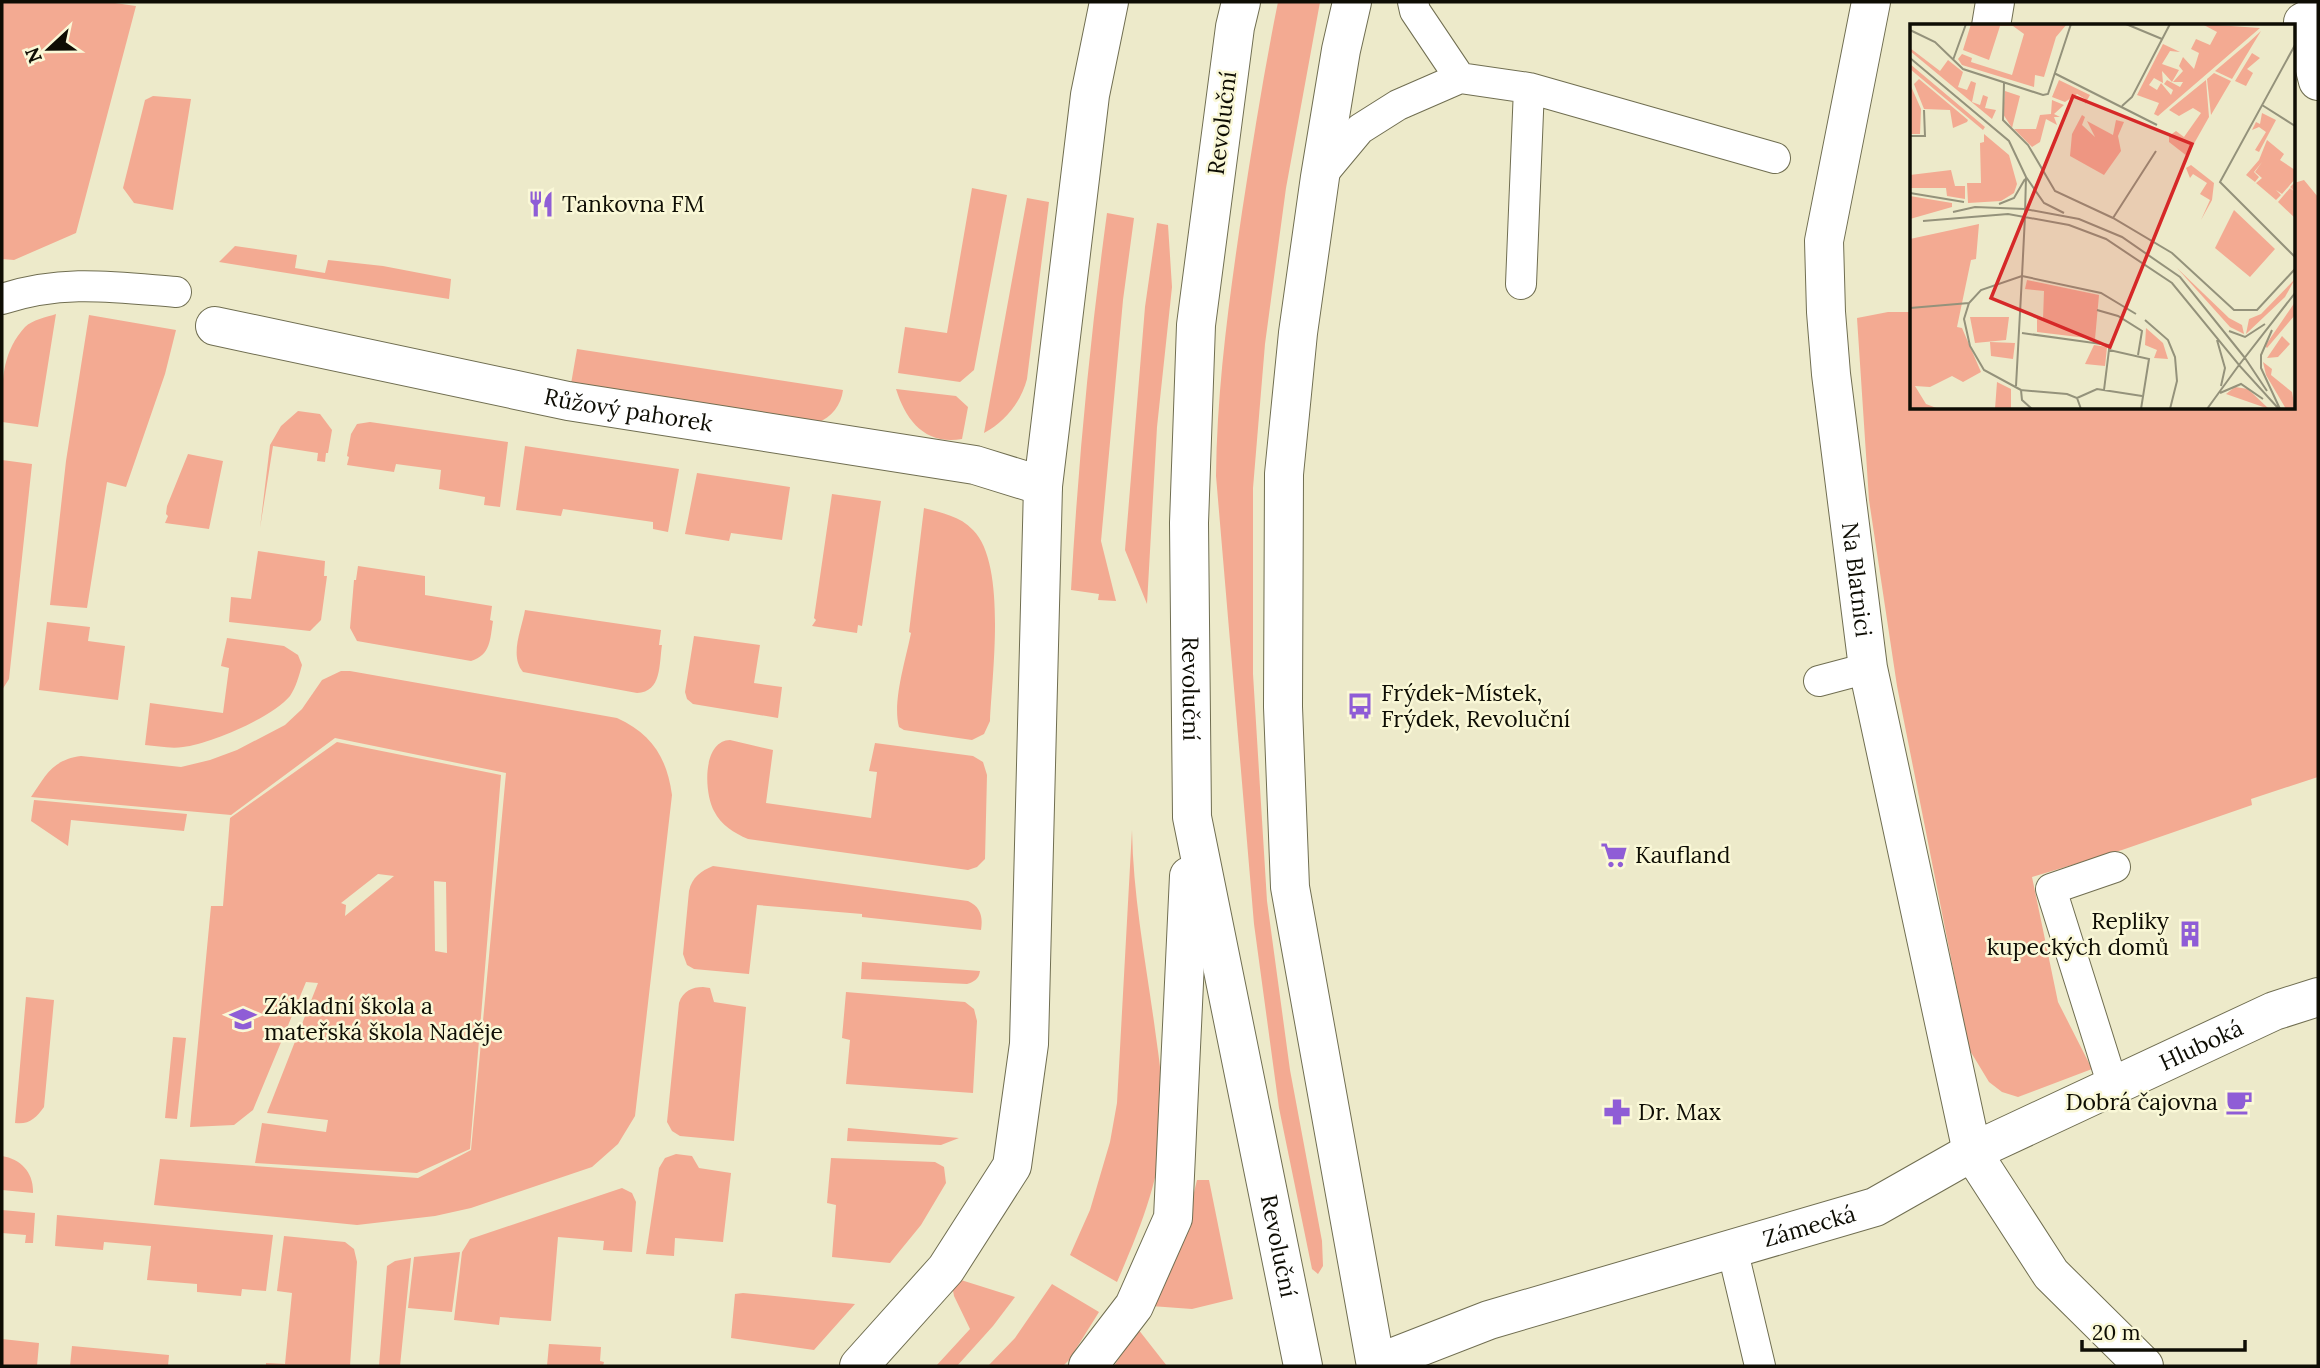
<svg xmlns="http://www.w3.org/2000/svg" width="2320" height="1368" viewBox="0 0 2320 1368" font-family="Lora,serif">
<rect width="100%" height="100%" fill="#edeaca"/>
<path fill="#f3aa92" fill-rule="evenodd" d="M2,2h106l28,4 -60,227 -62,27 -12,-1z
M1278,2h42l-34,186 -21,156 -12,144v186l14,227 23,169 32,171 1,25 -5,8 -6,-5 -33,-161 -25,-184 -38,-448c1,-89 13,-176 26,-264 11,-71 22,-141 36,-210z
M153,96l38,3 -18,111 -39,-7 -11,-15 22,-88z
M2304,180l14,17v580l-67,22 1,6 -130,45 -90,27 26,125 34,67 -74,28 -16,-5 -13,-10 -20,-33 -72,-363 -28,-186 -12,-182 31,-6h24v96h382v-225z
M972,188l35,7 -33,175 -14,12 -62,-9 7,-46 42,6z
M1027,198l22,4 -22,177c-6,23 -22,43 -43,54z
M1107,213l27,5 -11,82 -22,241 15,60 -18,-1 1,-6 -28,-4c7,-126 19,-252 36,-377z
M1157,223l11,2 4,62 -15,140 -10,177 -22,-54 20,-243z
M235,246l62,9 -2,13 30,5 3,-13 55,6 68,13 -2,20 -230,-37z
M56,314l-18,113 -36,-5c0,-36 -2,-68 23,-95 7,-7 22,-10 31,-13z
M89,315l87,15 -11,44 -39,113 -19,-5 -20,126 -37,-3 16,-144z
M577,349l266,41c-2,15 -11,27 -26,33l-246,-39z
M896,389l60,7 12,11 -6,32c-37,6 -56,-18 -66,-50z
M298,411l22,3 12,16 -4,23h-2l-1,9 -8,-1 1,-8 -45,-7 -13,82 10,-83 11,-19z
M370,422l138,20 -8,65 -16,-2 1,-8 -46,-8 2,-19 -45,-6 -2,8 -47,-7 2,-8 -2,-1 4,-22 6,-10z
M525,446l154,23 -11,63 -15,-3v-7l-90,-13 -2,7 -45,-6z
M188,454l35,7 -14,68 -44,-6 3,-7 -2,-2 1,-8z
M2,460l30,4 -23,215 -7,11z
M697,473l93,14 -8,53 -51,-7 -2,8 -44,-7z
M832,494l49,7 -19,125 -4,-1 -1,8 -45,-7 4,-6 -2,-2z
M924,508c18,5 36,8 49,22 34,34 19,144 17,191l-6,13 -12,6 -68,-10 -5,-3c-7,-25 7,-68 12,-94l-2,-1z
M258,551l67,10 -1,15h3l-6,44 -11,11 -81,-9 2,-25 20,2z
M358,566l67,10v19l67,11 -2,14 3,1c-3,18 -2,34 -22,40l-114,-20 -7,-13 4,-48h2z
M525,610l136,20 -2,15h3c-3,19 0,47 -25,48l-114,-21c-14,-16 -1,-44 2,-62z
M47,622l43,5 -2,14 37,5 -7,54 -79,-10z
M694,636l66,9 -6,38 28,4 -4,31 -85,-14 -6,-5 -2,-7z
M227,638l57,8 14,9 4,10c-3,11 -6,22 -12,31 -17,21 -80,48 -107,51 -12,2 -26,-1 -38,-2l5,-42 73,10 6,-45 -8,-2z
M341,671h9l267,47c35,16 50,40 55,77l-37,321 -17,28 -26,23 -121,41 -36,8 -78,9 -203,-20 6,-46 258,19 53,-28 35,-377 -171,-35 -104,77 -200,-18c15,-22 21,-37 50,-41l100,11 29,-7 27,-10 48,-25 17,-16 20,-29z
M730,740l43,10 -7,53 105,15 6,-46 -8,-1 6,-28 98,13 10,6 4,13 -2,84 -8,8 -9,3 -220,-31c-14,-6 -27,-14 -34,-28 -10,-18 -12,-70 16,-71z
M337,742l164,33 -31,374 -53,24 -162,-10 7,-40 64,9 2,-12 -61,-7 51,-130 -12,-1 -53,128 -19,15 -44,2 21,-221h12l7,-88zM378,874l16,2 -49,40 1,-11 -5,-2zM434,881l12,1 1,71 -12,-2z
M34,800l153,14 -3,17 -113,-11 -3,26 -37,-25z
M1132,830c1,64 13,128 22,192 4,31 10,64 9,96 -1,58 -23,111 -46,164l-47,-27 20,-45 20,-68 7,-39z
M713,866l255,35c13,6 15,16 13,29l-119,-13v-3l-105,-9 -8,69 -55,-5 -7,-4 -4,-11 6,-63c3,-14 12,-20 24,-25z
M862,962l118,9c-1,8 -6,11 -13,13l-106,-5z
M703,987l7,1 4,14 32,5 -12,134 -54,-5 -8,-5 -5,-9 12,-119c4,-12 13,-16 24,-16z
M846,992l119,10 9,7 3,12 -4,72 -127,-9 4,-44 -8,-2z
M26,997l28,3 -10,107c-8,11 -15,18 -29,16z
M173,1037l13,1 -9,81 -12,-1z
M848,1128l111,10 -18,7 -94,-4z
M676,1154l16,2 7,12 32,5 -8,69 -48,-4 -1,18 -28,-2 13,-86 6,-10z
M2,1156c19,3 32,17 31,37l-31,-3z
M831,1158l104,4 9,5 2,16 -25,42 -31,38 -58,-6 4,-52 -9,-2z
M1197,1180h12l24,119 -41,10 -41,-3 37,-89z
M622,1188l10,5 4,9 -4,50 -29,-2 1,-9 -46,-4 -7,84 -51,-4 -1,8 -45,-5 8,-68 8,-13z
M2,1210l33,3 -2,30h-8l1,-8 -24,-2z
M57,1215l216,20 -7,56 -24,-2 -1,7 -44,-4v-8l-50,-4 4,-34 -47,-4 -1,8 -48,-4z
M284,1236l61,6 9,7 3,13 -7,104h-84v-3l19,1 7,-71 -15,-2z
M460,1252l-8,60 -44,-4 6,-51z
M411,1258l-11,108h-21l8,-100 8,-5z
M961,1280l54,17 -22,29 -36,40h-21l34,-37 -16,-33 -2,-11z
M1052,1284l47,28 -30,48 -6,6h-75l27,-28z
M743,1293l112,11 -41,46 -83,-12 4,-44z
M1138,1329l29,37h-53z
M2,1339l37,4 -2,23h-35z
M549,1344l52,3 -1,14 4,1 -1,4h-56z
M72,1346l97,9 -1,11h-98z"/>
<g fill="none" stroke-linecap="round" stroke-linejoin="round">
<g stroke="#706e51" stroke-width="32">
<path id="lane" d="M1413,2l2,9 45,67
M1320,177l40,-48 38,-24 62,-27 69,10 246,70
M1521,284l8,-196
M2,299c61,-20 112,-12 174,-7
M1819,681l49,-13
M2113,1086l-62,-197 64,-22
M1732,1248l28,118"/>
</g>
<g stroke="#706e51" stroke-width="40">
<g id="street">
<path id="s1" d="M1871,2l-47,239 2,71 5,62 37,294 104,484 302,-141 44,-14"/>
<path d="M2318,14l-15,8 15,59"/>
<path d="M1991,26l4,-24"/>
<path id="s2" d="M215,326l353,75 407,64 68,21"/>
<path id="s3" d="M1376,1364l113,-44 386,-113 97,-55 79,122 93,92"/>
<path d="M859,1366l87,-97 66,-103 17,-122 14,-558 47,-391 19,-93"/>
</g>
</g>
<g stroke="#706e51" stroke-width="40">
<g id="secondary">
<path id="s4" d="M1241,2l-6,25 -39,298 -7,198 3,294 111,549"/>
<path d="M1352,2l-11,48 -21,127 -22,156 -14,141 -1,233 7,180 86,479"/>
<path d="M1088,1366l46,-60 39,-88 16,-342"/>
</g>
</g>
<use href="#lane" stroke="#fff" stroke-width="30"/>
<use href="#street" stroke="#fff" stroke-width="38"/>
<use href="#secondary" stroke="#fff" stroke-width="38"/>
</g>
<defs>
<g id="restaurant-bare" transform="scale(2.1)"><path d="M-5-6h1v4h1v-4h1v4h1v-4h1v5L-1.5 .5V6h-2V.5L-5-1ZM5-6V6H3V1.5H1.5Q1.5-4 5-6Z" fill="#8f5dd6" stroke="#faf8d7" stroke-width="2.5" paint-order="stroke"/></g>
<g id="bus-bare" transform="scale(2.1)"><path d="M-5-6H5V4H4V6H2V4H-2V6H-4V4H-5ZM-3.5-4V0h7V-4ZM-3.5 1.2v1.5H-2V1.2ZM2 1.2v1.5H3.5V1.2Z" fill="#8f5dd6" stroke="#faf8d7" stroke-width="2.5" paint-order="stroke"/></g>
<g id="supermarket-bare" transform="scale(2.1)"><path d="M-6-5.5h2.5l.6 2H6L4.5 2H-2.5L-4.4-4H-6ZM-1.5 3.2a1.3 1.3 0 1 0 .1 0ZM3 3.2a1.3 1.3 0 1 0 .1 0Z" fill="#8f5dd6" stroke="#faf8d7" stroke-width="2.5" paint-order="stroke"/></g>
<g id="building-bare" transform="scale(2.1)"><path d="M-4-6H4V6H1V3H-1V6H-4ZM-2.5-4.3h1.7v1.8h-1.7ZM.8-4.3h1.7v1.8H.8ZM-2.5-1h1.7V.8h-1.7ZM.8-1h1.7V.8H.8Z" fill="#8f5dd6" stroke="#faf8d7" stroke-width="2.5" paint-order="stroke"/></g>
<g id="school-bare" transform="scale(2.1)"><path d="M0-5L7-2L0 1L-7-2ZM-4 1L0 2.5L4 1V4Q0 6-4 4Z" fill="#8f5dd6" stroke="#faf8d7" stroke-width="2.5" paint-order="stroke"/></g>
<g id="cafe-bare" transform="scale(2.1)"><path d="M-5.5-4.5H6V0H3Q3 3.5 0 3.5H-2.5Q-5.5 3.5-5.5 0ZM3-3.2v2h1.7v-2ZM-6 4.5H4V6H-6Z" fill="#8f5dd6" stroke="#faf8d7" stroke-width="2.5" paint-order="stroke"/></g>
<g id="pharmacy-bare" transform="scale(2.1)"><path d="M-2-6h4v4h4v4h-4v4h-4v-4h-4v-4h4Z" fill="#8f5dd6" stroke="#faf8d7" stroke-width="2.5" paint-order="stroke"/></g>
</defs>
<g fill-rule="evenodd">
<use href="#restaurant-bare" x="541" y="204"/>
<use href="#bus-bare" x="1360" y="706"/>
<use href="#supermarket-bare" x="1614" y="855"/>
<use href="#building-bare" x="2190" y="934"/>
<use href="#school-bare" x="243" y="1019"/>
<use href="#cafe-bare" x="2239" y="1102"/>
<use href="#pharmacy-bare" x="1617" y="1112"/>
</g>
<g text-anchor="middle" stroke-width="5" stroke-linejoin="round" paint-order="stroke">
<g font-size="23" fill="#0e0d04" stroke="#faf8d7">
<text transform="translate(1222 123) rotate(-83)" y="8">Revoluční</text>
<text dy="8" stroke="none"><textPath href="#s2" startOffset="422">Růžový pahorek</textPath></text>
<text dy="8" stroke="none"><textPath href="#s1" startOffset="584">Na Blatnici</textPath></text>
<text dy="8" stroke="none"><textPath href="#s4" startOffset="690">Revoluční</textPath></text>
<text dy="8" stroke="none"><textPath href="#s1" startOffset="1421">Hluboká</textPath></text>
<text dy="8" stroke="none"><textPath href="#s3" startOffset="455">Zámecká</textPath></text>
<text dy="8" stroke="none"><textPath href="#s4" startOffset="1256">Revoluční</textPath></text>
</g>
<g font-size="23" fill="#0e0d04" stroke="#faf8d7" text-anchor="start">
<text x="562" y="212">Tankovna FM</text>
<text x="1381" y="701">Frýdek-Místek,<tspan x="1381" dy="26">Frýdek, Revoluční</tspan></text>
<text x="1635" y="863">Kaufland</text>
<text x="2169" y="929" text-anchor="end">Repliky<tspan x="2169" dy="26">kupeckých domů</tspan></text>
<text x="264" y="1014">Základní škola a<tspan x="264" dy="26">mateřská škola Naděje</tspan></text>
<text x="2218" y="1110" text-anchor="end">Dobrá čajovna</text>
<text x="1638" y="1120">Dr. Max</text>
</g>
</g>
<g transform="translate(1910 24)">
<rect width="385" height="385" fill="#edeaca"/>
<path d="M61,0h96l-11,13 -12,40 -9,-2 -1,12 -72,-22 -4,-6 4,-5 10,4 -1,4 41,13 12,-41 -11,-8h-13l-11,34 -26,-10zM292,0l58,4 -102,88 -4,-2 5,-11 -22,-8 26,-51 17,8 -10,-1 -8,13 17,6 -7,12 -10,-11 1,12 -9,-5 -5,7 8,5 4,-7 10,12 2,-5 -9,-6 3,-4 13,7 3,-5h-10l10,-11 -4,-5 4,-9 11,12 5,-16 -8,-4 5,-10 14,6 7,-13zM351,7l-29,48 -17,-8 33,-28zM0,24l30,23 8,-11 15,12 -5,15 9,3 4,-9 5,2 -4,19 8,3 3,-10 5,2 -3,11 11,2 -4,9 -82,-68zM342,29l8,5 -13,11 6,4 -7,13 -11,-5zM0,40l75,63 -2,3 -73,-61zM304,49l17,8 -20,34 -4,-36zM9,55l49,41 -1,2 -14,6 -3,-18 -26,-1 -10,-25zM149,56l31,15 -5,9v-5l-8,-5 -12,8 -13,-5zM296,56l3,37 -22,39 -18,-14v-6l7,-5 8,6 17,-24 -8,-5 -14,8 -10,-6zM0,60l11,25 -1,25h-10zM95,67l15,5 -8,32 -9,-14zM142,76l12,5 -10,9 6,3h-6l3,8 -11,-6 -6,23 -8,5 -18,-18h22l4,-14 11,-1zM352,89l14,7 -17,32 -4,-2 11,-18 -7,-5 -7,3 4,-8 4,2zM172,91l3,2 -3,8 13,12 -8,-16 26,14 3,-15 8,2 -6,14 3,15 -17,24 -34,-19 2,-22zM74,110l25,21 8,29 -3,9 -13,8 -33,2 -1,-20h14l-1,-40 4,-1zM357,116l17,14 -4,6 15,10v9l-13,15 -6,-4 5,5 -5,5 -20,-17 6,-5 -7,-6 7,-10 -8,10 5,5 -4,5 -9,-7 13,-15zM281,141l23,18 -2,17 -11,20 9,-20 -10,-6 7,-11 -14,-9 -3,4 -4,-10zM41,146l4,16h10v13l-18,-3 -1,-8h-36v-13zM385,158v36l-17,-16 12,-14 5,4 -5,-5zM0,172l42,7v4l-42,12zM324,186l41,39 -25,28 -35,-29zM69,200l-3,35 -5,1 -14,67 5,1 19,44 -18,10 -11,-6 -22,11 -15,-1 11,18 13,5h-29v-170zM267,244l52,50 13,7 2,9 -14,-7zM385,255l-10,18 -39,37 3,-15 12,-5zM117,256l72,15 -4,44 -58,-7v-13h6l1,-28 -19,-2zM385,278v13l-28,33 -2,-2zM60,293h39l-3,23 -31,3zM236,304l17,15 5,16 -14,-1 3,-8 -12,-5zM372,312l8,8 -12,13 -11,1zM80,318l25,1 -2,16 -22,-3zM184,321l13,2 -2,19 -20,-2zM353,338l9,7 -1,6 21,17 3,17h-9l-20,-34zM87,358l14,7v20h-16zM325,363l13,2 21,20 -43,-15z" fill="#f3aa92"/>
<path fill="none" stroke="#94927b" stroke-width="2" d="M216,0l36,15M0,6l25,12 28,27 80,26 5,-1 23,-70M385,21l-75,137 75,75M0,34l99,83 17,36 -1,37M43,36l13,-36M144,49l103,52M94,59l-1,37 25,25 27,46 58,27 59,35 62,57h23l38,-41M352,81l33,21M212,82l10,-9 38,-73M0,112h15l-1,-26M116,153l18,26 20,10M0,169l54,9M89,180l15,-6 11,-19M43,188l22,-5 50,2 54,10 43,18 58,40 65,81M203,194l43,-67M13,197l85,-7 61,11 37,14 66,44 67,82 56,-72M0,284l59,-5M187,286l21,6 24,15 -4,24M235,296l23,20 7,17 2,24 -7,28M362,306l-11,25v13l19,41M319,307l16,6 20,-13M112,309l87,12v5l40,9 -8,50M307,316l8,28 -4,18M335,334l22,33M106,362l6,-110 79,17 35,21M111,366l-37,-20 -14,-24 -6,-27 5,-16 12,-13 41,-14 3,-60M194,366l5,-40M310,369l21,-9 22,15M167,374l20,-9 45,7M122,385l-10,-9 -1,-10 46,4 10,4 4,11M297,385l32,-44 39,43"/>
<path fill="#d62828" fill-opacity="0.15" stroke="#d62828" stroke-width="3.5" d="M163,72l119,48 -82,203 -119,-49z"/>
<rect width="385" height="385" fill="none" stroke="#0e0d04" stroke-width="3.5"/>
</g>
<rect width="2320" height="1368" fill="none" stroke="#0e0d04" stroke-width="7"/>
<g transform="translate(49 49) rotate(248)" stroke="#faf8d7" stroke-width="5" paint-order="stroke">
<path d="M0-5L12 26L0 18L-12 26Z" fill="#0e0d04"/>
<text y="-10" font-size="19" font-weight="bold" text-anchor="middle" fill="#0e0d04">N</text>
</g>
<path d="M2082 1340v10h163v-10" fill="none" stroke="#0e0d04" stroke-width="3.5"/>
<text x="2092" y="1340" font-size="21" fill="#0e0d04" stroke="#faf8d7" stroke-width="5" paint-order="stroke">20 m</text>
</svg>
